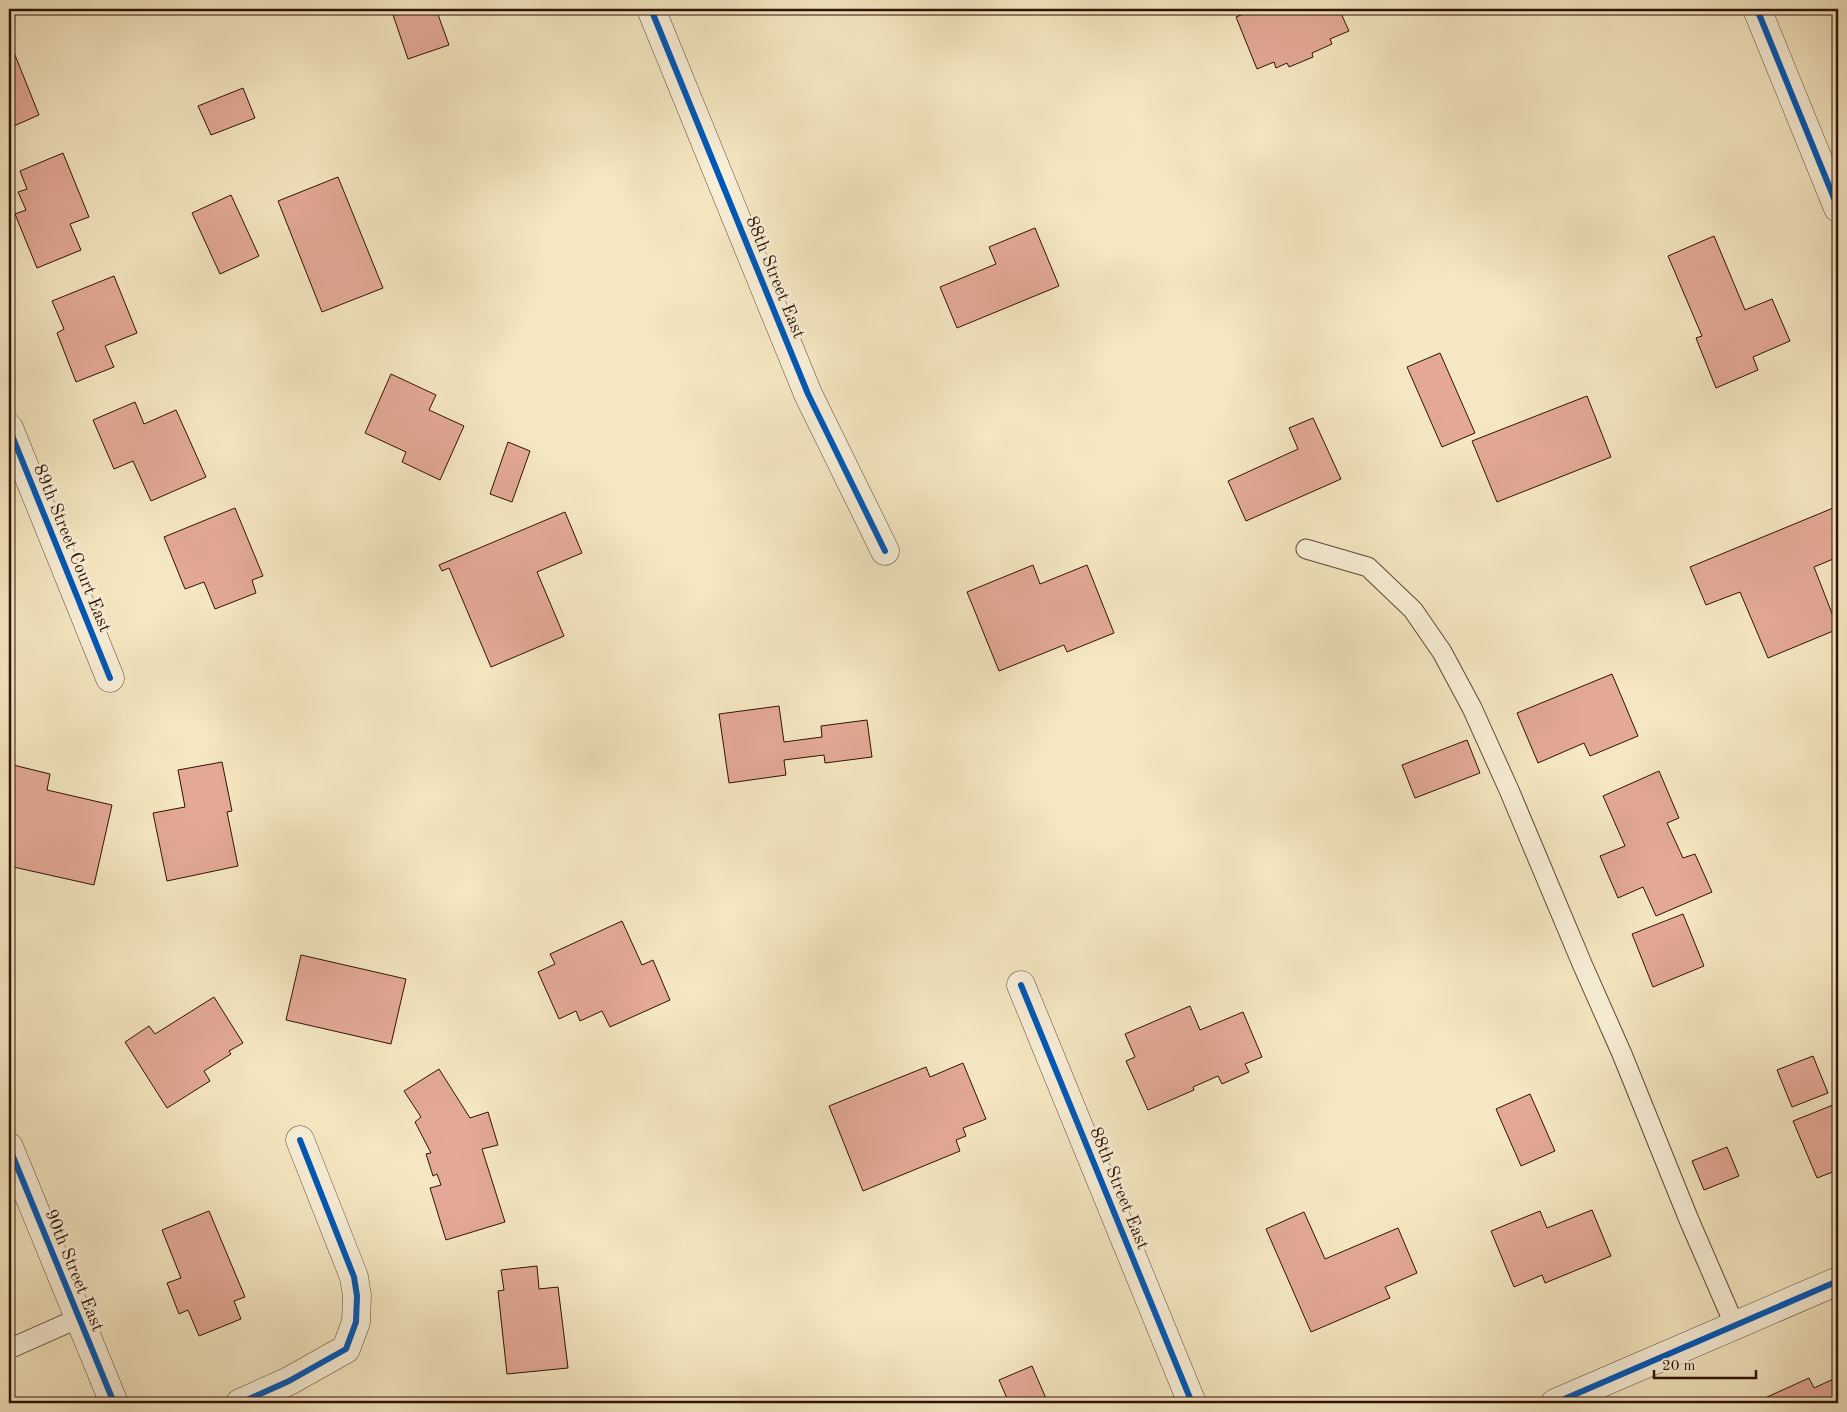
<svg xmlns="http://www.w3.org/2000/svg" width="1847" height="1412" viewBox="0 0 1847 1412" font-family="'Old Standard TT',serif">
<rect width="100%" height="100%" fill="#f5e7c1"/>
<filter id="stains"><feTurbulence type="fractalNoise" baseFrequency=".004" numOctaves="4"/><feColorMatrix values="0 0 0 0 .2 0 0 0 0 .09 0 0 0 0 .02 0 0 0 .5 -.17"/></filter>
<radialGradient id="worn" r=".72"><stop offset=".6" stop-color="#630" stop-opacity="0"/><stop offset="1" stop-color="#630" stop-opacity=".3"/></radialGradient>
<path fill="#e3a996" stroke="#2f1106" d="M391,9h45l13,36 -41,14z
M1256,9h83l10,22 -19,8 2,5 -20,9 1,4 -24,10 -2,-4 -11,5 -2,-6 -17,7 -21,-52z
M9,40l30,75 -30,13z
M243,88l12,30 -44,17 -13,-29z
M63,153l26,64 -19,7 11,26 -44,18 -22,-54 11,-4 -8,-18 9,-3 -7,-18z
M338,177l45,111 -61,24 -44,-111z
M231,195l28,61 -39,18 -28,-61z
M1035,228l24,58 -102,42 -17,-41 56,-23 -7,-17z
M1714,236l31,74 27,-11 18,42 -37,16 5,13 -42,18 -20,-50 6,-2 -34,-80z
M114,276l23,57 -32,13 9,21 -38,15 -19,-49 7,-4 -12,-28z
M1440,353l35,80 -33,14 -35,-80z
M391,374l45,21 -7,15 35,16 -24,54 -38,-18 4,-10 -41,-19z
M1587,396l24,61 -114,45 -25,-61z
M135,402l9,22 32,-14 30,67 -55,24 -18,-40 -19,8 -21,-49z
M1313,418l28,61 -95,42 -18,-40 70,-32 -9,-21z
M508,442l22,9 -18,51 -22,-8z
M1838,506v51l-24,10 24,62 -70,29 -28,-66 -34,13 -16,-38z
M235,508l28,68 -11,4 4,13 -41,16 -11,-27 -19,7 -21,-52z
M565,512l17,41 -45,19 27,64 -73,31 -42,-99 -7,3 -3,-6z
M1033,565l7,19 47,-19 27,68 -47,19 -3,-7 -65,26 -32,-79z
M1612,674l26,62 -48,20 -6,-13 -46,20 -21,-50z
M779,706l5,36 38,-5 -1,-11 46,-6 5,37 -47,6 -1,-8 -40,5 2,15 -57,8 -10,-69z
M1467,740l13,33 -65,25 -13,-33z
M222,762l10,49 -5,1 11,54 -71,15 -14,-68 32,-6 -7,-37z
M9,764l41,10 -3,16 65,15 -18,80 -85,-19z
M1659,771l20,47 -12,5 16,35 12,-4 17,38 -56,24 -13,-29 -25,11 -18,-42 25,-10 -22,-50z
M1683,914l21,52 -51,21 -21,-53z
M622,921l20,44 11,-5 17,40 -60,27 -8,-16 -22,10 -4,-10 -17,8 -21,-47 17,-8 -5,-10z
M301,955l105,24 -15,65 -105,-24z
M214,997l29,46 -14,8 2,3 -27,17 6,10 -43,27 -42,-66 24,-16 6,8z
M1190,1006l10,24 43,-18 19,45 -17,7 4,8 -27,12 -4,-8 -25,11 1,3 -46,20 -22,-49 9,-4 -10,-23z
M1813,1056l15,37 -36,14 -15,-37z
M963,1063l23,56 -23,9 3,8 -10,4 4,11 -97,40 -34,-85 97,-39 4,10z
M439,1069l31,49 18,-6 10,33 -16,4 23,73 -59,18 -16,-52 11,-3 -4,-11 -4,2 -7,-22 5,-1 -16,-31 6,-5 -17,-26z
M1530,1094l25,57 -34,15 -25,-57z
M1838,1103v67l-21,8 -24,-57z
M1727,1147l12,29 -35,14 -12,-29z
M1592,1210l19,46 -66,27 -3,-8 -28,12 -23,-56 49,-20 7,17z
M209,1211l36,86 -11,4 7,18 -42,17 -11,-26 -9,4 -12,-31 14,-5 -19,-48z
M1304,1212l21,47 73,-31 19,45 -32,14 5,11 -79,34 -45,-103z
M537,1266l2,23 19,-2 10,81 -61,6 -9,-83 6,-1 -3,-20z
M1032,1366l16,37h-39l-10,-23z
M1838,1377v26h-71l-2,-5 44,-20 5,10z"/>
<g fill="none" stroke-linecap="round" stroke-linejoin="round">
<g stroke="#604635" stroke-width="21">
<path id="service" d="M1306,549l62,18 45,43 29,42 30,56 37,82 74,176 39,88 67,166 46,106
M9,1349l70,-31"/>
</g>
<g stroke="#604635" stroke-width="29">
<path id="minor" d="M651,9l157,385 77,157
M1757,9l81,199
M9,428l101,250
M1021,985l171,418
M240,1403l49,-22 57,-32 10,-27 1,-26 -3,-19 -54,-137"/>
</g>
<g stroke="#604635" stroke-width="29">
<path id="tertiary" d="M9,1147l105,256
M1555,1403l283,-122"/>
</g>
<use href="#service" stroke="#f8efd7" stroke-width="19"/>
<use href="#minor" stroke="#f8efd7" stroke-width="28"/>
<use href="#tertiary" stroke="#f8efd7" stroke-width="28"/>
<g stroke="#f8efd7" stroke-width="9">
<path id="cycleway" d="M651,9l157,385 77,157
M1757,9l81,199
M9,428l101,250
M1021,985l171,418
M9,1147l105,256
M240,1403l49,-22 57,-32 10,-27 1,-26 -3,-19 -54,-137
M1555,1403l283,-122"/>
</g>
<use href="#cycleway" stroke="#0057b8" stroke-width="6"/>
</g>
<g text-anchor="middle" stroke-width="5" stroke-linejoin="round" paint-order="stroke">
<g font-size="18" fill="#2f1106" stroke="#f8efd7">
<text transform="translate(776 277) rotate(68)" y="6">88th Street East</text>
<text transform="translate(73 548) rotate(68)" y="6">89th Street Court East</text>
<text transform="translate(1120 1188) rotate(68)" y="6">88th Street East</text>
<text transform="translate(75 1270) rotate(68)" y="6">90th Street East</text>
</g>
</g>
<rect width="1847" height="1412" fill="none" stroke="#f5e7c1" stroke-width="30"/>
<rect x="10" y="10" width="1827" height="1392" fill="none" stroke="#2f1106" stroke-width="2.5"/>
<rect x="15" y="15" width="1817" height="1382" fill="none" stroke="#2f1106"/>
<path d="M1654 1370v8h102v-8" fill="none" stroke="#2f1106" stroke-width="2.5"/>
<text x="1662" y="1370" font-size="15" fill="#2f1106" stroke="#f8efd7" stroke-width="4" paint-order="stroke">20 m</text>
<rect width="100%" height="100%" filter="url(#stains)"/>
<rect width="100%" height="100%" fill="url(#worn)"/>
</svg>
